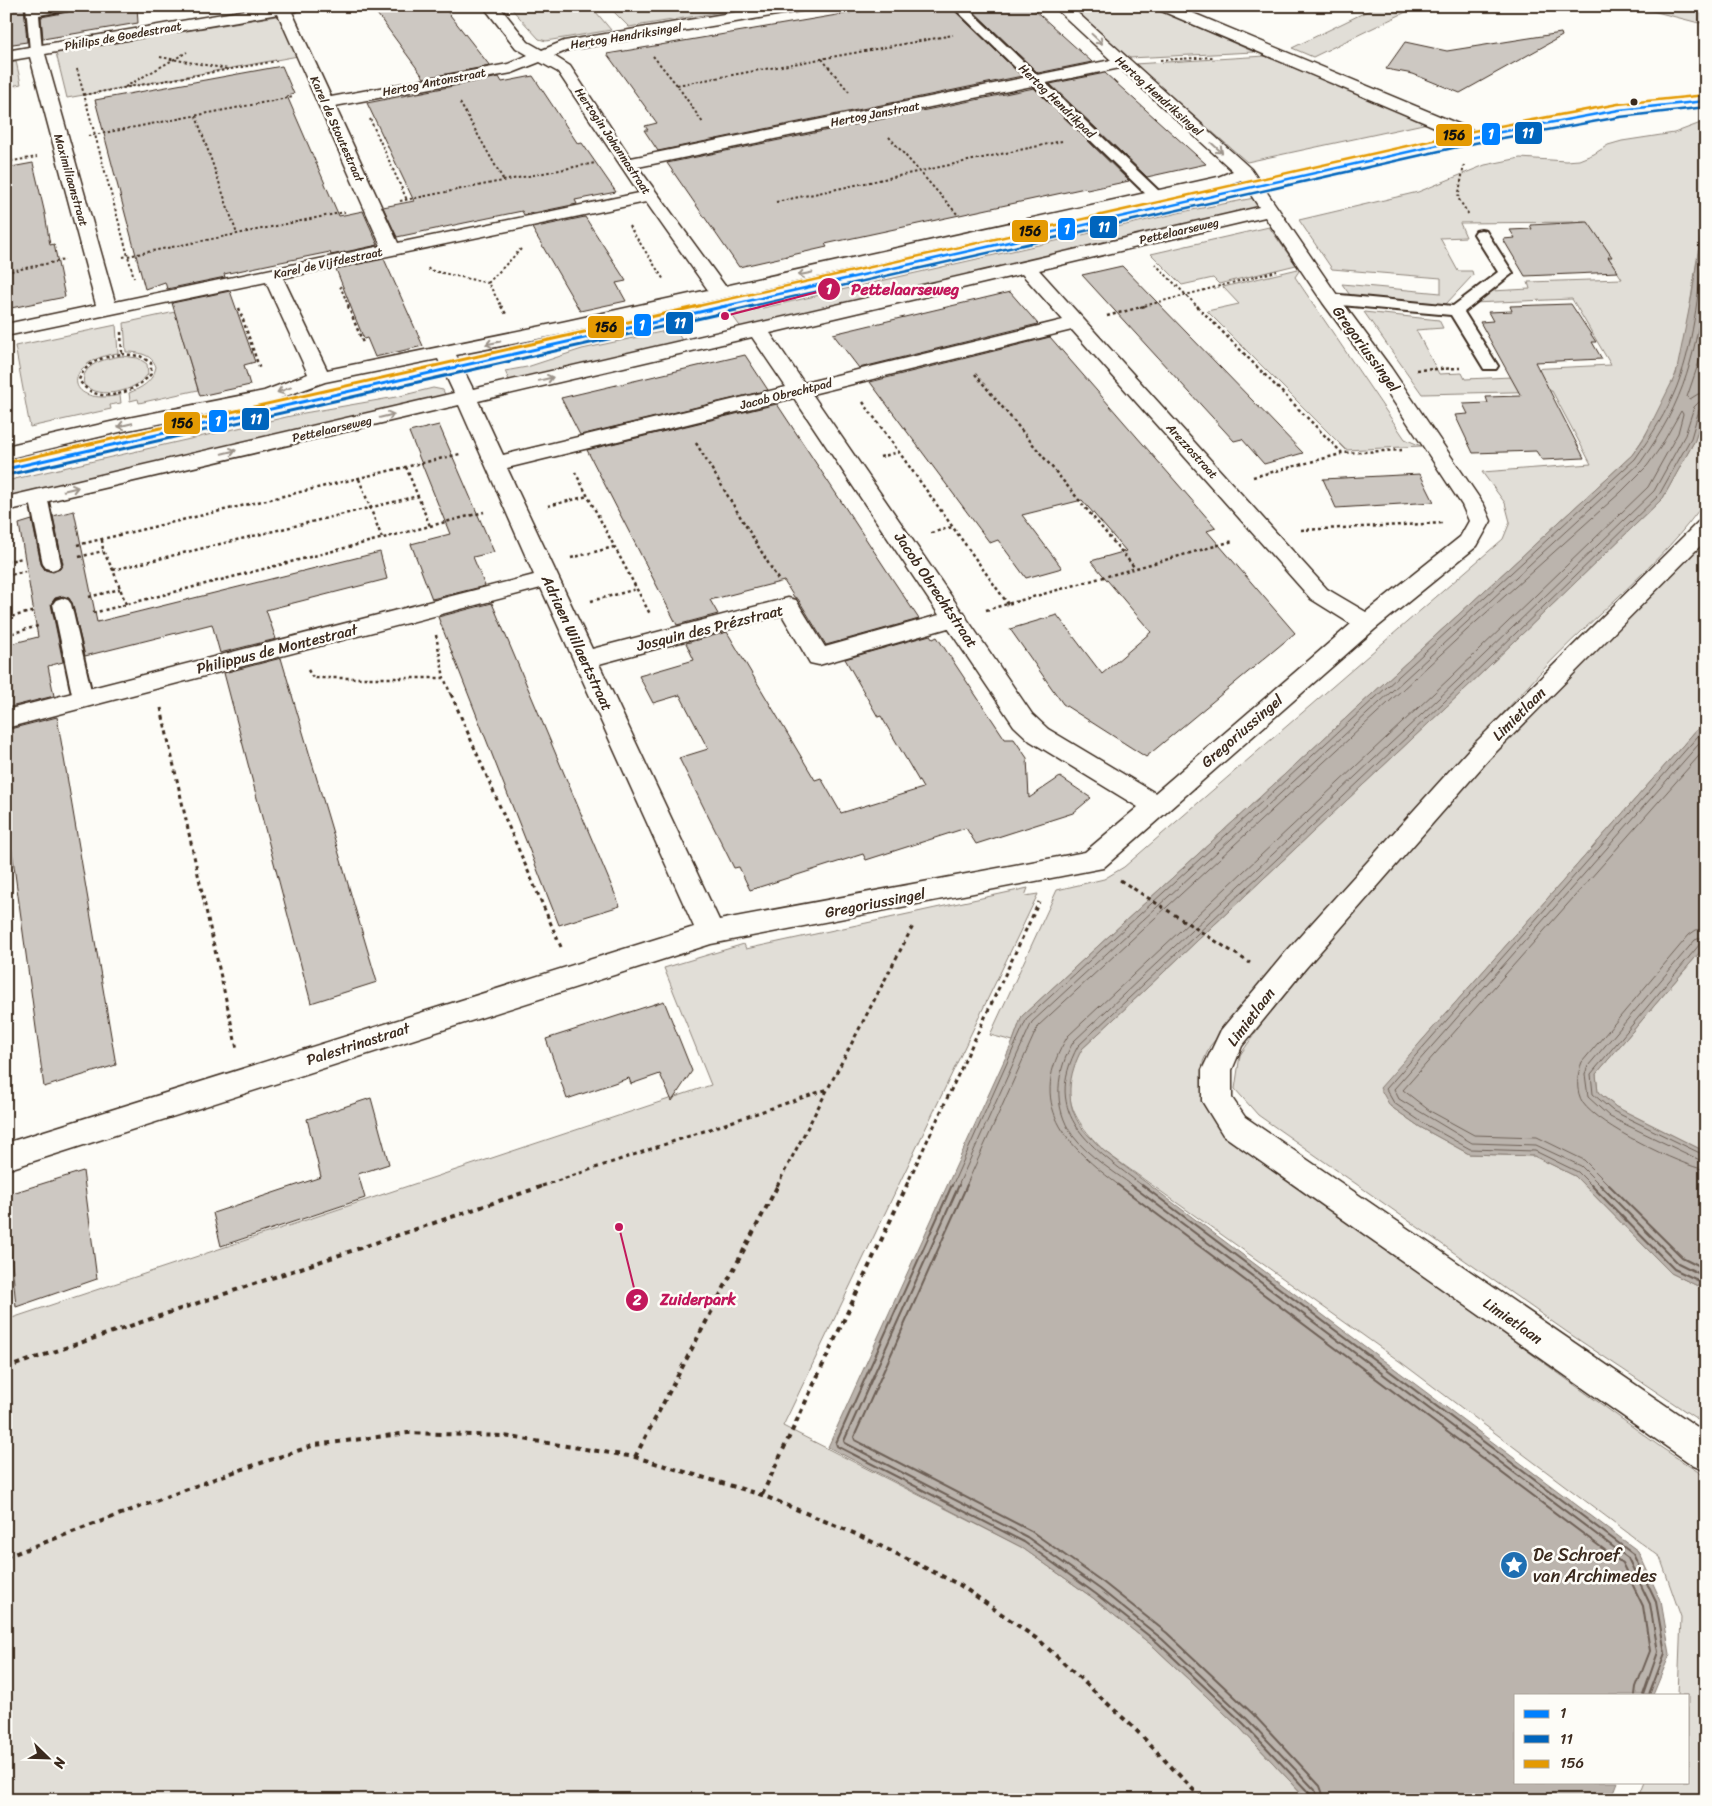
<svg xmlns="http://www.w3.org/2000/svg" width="1712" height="1806" viewBox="0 0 1712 1806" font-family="Sriracha,sans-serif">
<rect width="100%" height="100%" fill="#fdfcf7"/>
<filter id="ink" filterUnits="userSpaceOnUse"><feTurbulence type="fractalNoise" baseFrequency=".02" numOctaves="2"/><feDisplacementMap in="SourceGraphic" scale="10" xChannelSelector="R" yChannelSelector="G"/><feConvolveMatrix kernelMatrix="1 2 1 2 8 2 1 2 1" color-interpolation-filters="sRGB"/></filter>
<g filter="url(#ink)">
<path fill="#e1ded7" stroke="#8e847a" d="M509,6h82l20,24 -65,11 -7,-2z
M608,6h150l-129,21z
M1068,6h82l104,46 -125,6z
M1378,6h19l11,5 -95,46 -21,-9z
M1633,6h73v15l-7,2z
M276,16l6,2 16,38 -231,42 -11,-45z
M1265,56l163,67 -181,39 -113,-98z
M16,61l5,23 -15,3v-25z
M1706,121v79l-23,151c-10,37 -29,73 -51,104l-610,561 -9,25 -23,-6 67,-145 47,-11 20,-12 379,-328 7,-17 -5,-19 -23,-31 109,-8 -39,-73 -130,3 -58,-82 75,8 4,8 -27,2 23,44 23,-1 3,6 47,-2 -4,-7 103,-5 -39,-66 -100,4 19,-12 39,-2 -2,-7 94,-3 -36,-57 -126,1 6,14 -26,1 18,33h14l1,4 -27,29 -9,3 -85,-9 -10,-14 99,9v-15l-109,-9 -33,-49 119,-28 67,-27 35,-7 46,3 13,-1 15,-6 14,-9 14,-4 52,-8z
M1259,197l12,9 -529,123 -10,-14 455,-104z
M1269,227l27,38 -77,19 -6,-6 -31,7 -31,-31z
M1298,269l1,2 -4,6 110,162 16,7 -75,4 -139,-139 32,-7 -16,-17z
M175,312l23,78 -59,13 -1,-4 -8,2 -1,-8c12,-5 24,-11 27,-26 -4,-13 -18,-15 -30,-15l-2,-29z
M116,325l2,28c-56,8 -55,54 2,42l1,8 -11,2 1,4 -81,18 -15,-81z
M675,329l8,13 -173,40 -5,-11 22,-4 55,-18z
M122,356l16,2 9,6 1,10c-13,18 -47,26 -64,11 -5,-21 23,-27 38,-29z
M433,388l10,2 3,7 -440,101v-17l298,-68 92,-16z
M1706,403v97c-43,63 -113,116 -165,172 -113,122 -222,248 -331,374l-7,16 2,23 26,52 431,311 44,29v323h-68l7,-18h43v-87h-10l3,-78 -21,-60 -258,-194 -298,-212c-33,-34 -47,-57 -22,-102l381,-358 200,-193 32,-58z
M1706,537v182l-286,324 -30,63 30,21 49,27 65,2 41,20 96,97 35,17v135l-139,-93 -309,-217 -23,-26 5,-34 22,-32 206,-251z
M1028,888l-3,8 13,-2 -255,532 238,121 72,51 61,49 86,81 68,72h-1302v-480l705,-235 -47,-117 80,-24 2,5z
M1706,945v207l-90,-45 -18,-15 -2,-18z"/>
<path fill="#bbb4ad" stroke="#887d74" d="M1706,200v203l-11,37 -32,58 -200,193 -381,358c-14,26 -18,54 0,79 6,8 15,15 22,23l534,400 23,50 9,53 -17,41h-137v87h102l-7,18h-303l-68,-72 -86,-81 -61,-49 -72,-51 -193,-100 185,-406 9,-25 610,-561 12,-17 32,-64 16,-79z
M1706,719v226l-110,129 2,18 18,15 90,45v138l-35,-17 -96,-97 -41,-20 -65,-2 -49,-27 -30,-21 -10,-18z"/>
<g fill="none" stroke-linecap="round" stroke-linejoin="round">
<path stroke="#6e6157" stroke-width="1" d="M1706,327l-5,29 -14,41 3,2 8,-5 8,-1
M1706,928l-10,2 -7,5 -107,127c-5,12 -7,29 1,41 15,22 96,62 123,67
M1706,936l-11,4 -107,126 -3,8 3,23 22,20 96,46
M1706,942l-6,2 -109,130 2,20 20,17 93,45
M952,1186l75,-168 608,-559c16,-23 32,-47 42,-73 19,-49 21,-101 29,-152
M958,1186l74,-164 608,-559c46,-63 56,-110 66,-186
M966,1186l72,-160 429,-396 154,-138 26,-26 13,-18 21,-37 2,3 -5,19 -30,54 -198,191 -382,358c-43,68 -2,110 52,150
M1133,1186c-20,-15 -45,-30 -60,-50 -21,-29 -17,-66 1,-95l381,-358 199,-192 31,-56 9,-28 5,-5 7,-1
M1143,1186c-50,-38 -103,-70 -65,-140l382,-359 199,-192 32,-57 8,-28 7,-3
M1592,1186l-14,-14 -43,-21 -65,-2 -47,-26 -29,-20 -8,-14 320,-362
M1601,1186l-20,-20 -45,-21 -64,-2 -73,-44 -5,-10 312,-353
M1610,1186l-26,-26 -47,-23 -63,-2 -44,-24 -27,-21 303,-342"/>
<path stroke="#6e6157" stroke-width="2" d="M952,1185l-116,258 1,3 187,96 72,52 62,49 86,81 66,70 1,6
M959,1185l-115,256 1,2 182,94 73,52 62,50 86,81 67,70 3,10
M967,1185l-113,252 1,3 176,91 73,52 63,50 86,81 67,72 5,14
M1118,1185l504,378 21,43 7,45 -14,36 -1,8
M1131,1185l497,373 22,46 8,48 -15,43
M1142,1185l491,369 23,48 9,51 -16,42
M1591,1185l83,84 32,15
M1600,1185l78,78 28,14
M1609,1185l73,72 24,12"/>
</g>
<path fill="#cdc8c2" stroke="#3b2a1e" d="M6,6h18l3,36 -21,3z
M76,6h61l1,17 -95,16 -2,-22 27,-5z
M401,6h42l47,60 -66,12 -49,-67z
M890,6h60l72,70 -364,75 -14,-21h4l-3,-4 12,-3 -50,-69z
M968,6h62l62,56 -54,11z
M1561,33l1,3 -102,57 -47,-19 -27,-5 19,-27 42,9z
M282,66l12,28 -7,2 52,120 24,-5 15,34 -47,10 -1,-3 -59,12 -47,10 1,3 -58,12 -2,-7 -20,7 -50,-189z
M1105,73l101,91 -59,13 -97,-93z
M533,76l45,68 4,-1 34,49 -41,8 2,4 -53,11 -2,-4 -125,26 -14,-30 31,-6 -47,-98 132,-26 3,5z
M1034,88l95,93 -42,9 -2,-2 -260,56 2,3 -88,20 -72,-104z
M33,163l12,51 5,31 4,-1 11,53 -59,12v-141z
M585,217l41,64 -10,2 10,18 -46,10 -48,-83z
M1588,222l24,35h-4l10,15 -93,4 -22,-37 12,-1 -5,-8 22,-1 -2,-4z
M384,259l39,87 -48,11 -8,-19 -3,1 -10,-24 -18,-46z
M1122,266l131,135 50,52 -39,11 -22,-25 -8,2 -152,-166z
M230,291l25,71 -11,3 6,20 -50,11 -28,-93z
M1010,292l28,32 -179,44 -26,-34z
M1571,304l25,38h-4l10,17 -67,3 49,96 -42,2 -6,-9 -63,2 -18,-38 13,-1 -5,-10 25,-1 -2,-6 35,-1 -41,-74 13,-1 -5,-9 24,-1 -2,-5z
M1050,337l166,191 -9,3 88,102 -149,124 -83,-53 -53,-75 47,-14 45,59 49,-42 -60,-71 35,-10 -44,-51 -60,15 40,53 -36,10 -28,-38 -8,3 -120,-161z
M745,355l23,35 -188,45 -19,-37z
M777,404l110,167 32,48 -93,26 -28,-46 -4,-2 -10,-16 -74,19 8,14 -41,11 -90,-175z
M439,425l55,127 -21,5 12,29 -53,13 -21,-55 39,-10 -41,-102z
M1420,474l14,28 -98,6 -13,-29z
M74,511l23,111 283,-70 7,27 -121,31 10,29 -56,14 -8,-29 -127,32 -13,-53 -3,-5 -6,-2 -8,2 -4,6 12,58 -15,4 6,30 -48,12v-63l32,-8 -19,-113 13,-4 9,44 4,6 8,2 7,-3 3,-5 -10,-48z
M492,603l128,303 -61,19 -121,-308z
M727,632l88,148 6,-2 20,35 82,-25 -42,-72 -3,1 -33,-58 85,-24 3,4 4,-2 68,102h9l13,19 2,40 31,-21 31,21 -18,15 -97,31 -10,-16 -100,32 -3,-6 -113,36 -11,-23 -5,1 -55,-110 29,-9 -28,-54 -27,8 -14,-27 55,-16 -8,-17z
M281,658l96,324 -66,21 -87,-330z
M57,717l59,348 -72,22 -38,-280v-77z
M664,1001l28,70 -20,30 -12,-27 -29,10 -2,-6 -62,21 -21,-60z
M371,1098l18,66 -31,10 7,24 -144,48 -8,-33 108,-36 -14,-58z
M83,1171l14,108 -81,28 -10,-112z"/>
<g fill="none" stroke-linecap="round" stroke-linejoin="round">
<g stroke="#3b2a1e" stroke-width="4">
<path id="lane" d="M26,6h48l-6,4 -29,5 3,36 -2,3h-8l-2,-3z
M952,6h13l196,187 2,3 -2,3h-10z
M1481,230l5,1 27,42 -49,39 34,54 -2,3h-12l-33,-54 -121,-11 -5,-2 -3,-3 3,-3 5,-2 123,12 45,-34 -24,-38 2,-3z
M38,491l6,1 3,4 14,68 -3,4 -6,2 -6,-2 -3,-4 -14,-68 3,-4z
M62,598l6,2 3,4 22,95 -3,5 -7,2 -7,-2 -3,-5 -20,-95 3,-4z"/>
</g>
<g stroke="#3b2a1e" stroke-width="3">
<path id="street" d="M270,6h37l-3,3 -12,3 39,85 177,-33 20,-9 -12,-7 -33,-42h16l29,36 14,8 22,-9 208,-35h37l-3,3 -5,2 -233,39 -14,6 16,10 61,92 480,-98 -58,-54h17l181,163 86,126 54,73 93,137 7,16 -14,25 -102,83 -272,239 -392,76 -705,226v-27l688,-216 -153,-339 -535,140v-18l528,-135 -75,-170 -453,106v-14l448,-104 -16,-34 -113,23 -56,20 -141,28 -122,29v-13l122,-28 136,-27 44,-17 -42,-92 -260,54v-12l90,-19 -66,-248 -24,4v-10zM278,14l103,232 -266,56 -70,-248zM540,62l18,10 81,121 -241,50 -63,-137 177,-33zM1120,68l113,103 -15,6 -493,109 -87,-119zM1241,180l18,27 -786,182 -17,-34 106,-21 661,-148zM646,202l62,88 -146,32 -235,48 -44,-92zM1265,217l58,86 53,72 86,130 7,16 -9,16 -94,75 -39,-23 -288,-319zM1022,274l41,46 -259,63 -34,-50zM1072,330l239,269 40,25 -196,169 -107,-64 -16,-15 -65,-95 -3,-7h-2l-150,-218zM752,337l34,50 -283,68 -25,-54zM794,398l145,217 -114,32 -29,-47 -8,-2 -196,51 -85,-181zM782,615l28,48 9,2 129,-37 66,98 16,15 108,66 -53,45 -366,68 -120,-256z
M1154,6h22l304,127 3,4 -3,4 -6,1 -6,-1 -311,-132z
M1706,520v20l-217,219 -184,210 -63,77 -10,24v28l13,19 461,316v38l-12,-5 -471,-331 -21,-34v-31l19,-40 64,-77 186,-206 227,-225z"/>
</g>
<g stroke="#3b2a1e" stroke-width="3">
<path id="secondary" d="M1706,96v10l-87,10 -145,26 -1468,334v-14l1468,-330 145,-27z"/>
</g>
<path stroke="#3b2a1e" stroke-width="2" stroke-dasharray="2.5 2.5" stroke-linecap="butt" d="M601,6l7,7
M653,56l24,29 26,38
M160,57l68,12
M822,59l28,34
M1160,60l54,-3
M77,69l57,209
M677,85l276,-50
M125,87l62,-35
M6,88l10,-2
M83,95l194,-34
M460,103l44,78
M196,116l41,118
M370,119l37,81
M88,136l205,-39
M889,137l69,78
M6,162l31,-5
M1464,165l-6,33 11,17
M400,201l195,-38
M776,202l286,-61
M629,226l35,54
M123,257l222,-45
M1155,264l43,43
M428,268l1,2 59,13 14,24
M6,272l59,-12
M488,283l33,-34
M340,286l9,21
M1140,307l137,-36"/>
<path stroke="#3b2a1e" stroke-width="2.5" stroke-dasharray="3 3" stroke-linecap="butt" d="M348,306l15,37
M501,306l5,8
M1197,306l145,147 60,-3
M239,308l21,62
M1107,316l38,-10
M121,332l1,22
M122,354l18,2 11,7v11c-18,20 -55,33 -72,6 7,-19 24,-23 43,-26z
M1416,370l44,-2
M975,374l160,194
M863,402l145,202
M696,443l83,138
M880,457l19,-5
M406,467l24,59
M575,472l75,142
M1253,477l88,-23
M359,479l23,59
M548,506l40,-10
M1301,530l143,-7
M931,533l21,-6
M102,540l1,11 10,19 13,34
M77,545l383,-91
M79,557l24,-6
M571,558l43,-11
M6,562l16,-4
M113,570l305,-74
M6,576l19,-5
M89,597l31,-8
M591,601l46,-12
M986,610l247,-69
M93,613l391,-101
M6,618l29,-7
M6,635l32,-9
M436,635l8,43
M308,670l5,8h131l7,17"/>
<path stroke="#3b2a1e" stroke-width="3" stroke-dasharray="4 4" stroke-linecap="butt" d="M451,694l110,253
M161,708l76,341
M1120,880l130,83
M542,1186l286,-97
M777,1186l136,-260
M906,1186l133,-284"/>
<path stroke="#3b2a1e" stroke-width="4" stroke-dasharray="5 5" stroke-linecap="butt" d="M6,1368l540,-183
M635,1457l143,-272
M762,1495l145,-310
M6,1557l219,-82 90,-30 93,-12 96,3 131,21 127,38 94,39 104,51 80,56 95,88 68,71"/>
<use href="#lane" fill="#fdfcf7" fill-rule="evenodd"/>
<use href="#street" fill="#fdfcf7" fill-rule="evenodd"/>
<use href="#secondary" fill="#fdfcf7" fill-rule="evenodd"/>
<g stroke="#fdfcf7" stroke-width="5">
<path id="bus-1-far1" d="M721,307l753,-170 145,-27 87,-9"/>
</g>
<g stroke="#fdfcf7" stroke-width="6">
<path id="bus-1" d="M6,469l720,-163"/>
</g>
<g stroke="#fdfcf7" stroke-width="5">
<path id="bus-2-far1" d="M748,307l727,-164 145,-26 86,-10"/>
</g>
<g stroke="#fdfcf7" stroke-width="6">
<path id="bus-2" d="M7,475l747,-169"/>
</g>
<g stroke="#fdfcf7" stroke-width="5">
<path id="bus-3-far1" d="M694,307l779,-176 145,-27 88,-9"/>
</g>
<g stroke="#fdfcf7" stroke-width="6">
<path id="bus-3" d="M6,463l693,-157"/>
</g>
<use href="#bus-1-far1" stroke="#0080ff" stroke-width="2.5"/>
<use href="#bus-1" stroke="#0080ff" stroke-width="3"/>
<use href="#bus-2-far1" stroke="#0065bd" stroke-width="2.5"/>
<use href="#bus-2" stroke="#0065bd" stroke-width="3"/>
<use href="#bus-3-far1" stroke="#e49a03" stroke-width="2.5"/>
<use href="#bus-3" stroke="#e49a03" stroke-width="3"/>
</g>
<defs><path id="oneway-shaft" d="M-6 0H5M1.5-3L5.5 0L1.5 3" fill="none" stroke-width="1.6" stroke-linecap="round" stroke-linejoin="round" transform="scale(1.25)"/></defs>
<g stroke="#9c938a">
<use href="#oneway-shaft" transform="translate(1097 39) rotate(43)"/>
<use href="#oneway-shaft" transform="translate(1217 148) rotate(42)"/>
<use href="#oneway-shaft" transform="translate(805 274) rotate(168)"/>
<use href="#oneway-shaft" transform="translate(493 343) rotate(168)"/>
<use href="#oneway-shaft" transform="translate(546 379) rotate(-13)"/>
<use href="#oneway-shaft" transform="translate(284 390) rotate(160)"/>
<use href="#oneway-shaft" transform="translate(387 416) rotate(-13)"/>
<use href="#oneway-shaft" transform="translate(125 425) rotate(167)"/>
<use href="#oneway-shaft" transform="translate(229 452) rotate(-13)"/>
<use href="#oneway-shaft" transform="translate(71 489) rotate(-13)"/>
</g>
</g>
<defs>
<g id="sight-disc" transform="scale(1.4375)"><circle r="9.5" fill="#1f6fb2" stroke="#fdfcf7"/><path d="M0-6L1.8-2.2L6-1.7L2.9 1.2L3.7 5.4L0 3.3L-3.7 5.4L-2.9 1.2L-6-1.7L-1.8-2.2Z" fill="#fff"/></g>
</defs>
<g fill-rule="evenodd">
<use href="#sight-disc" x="1514" y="1565"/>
</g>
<circle fill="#3b2a1e" stroke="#fdfcf7" stroke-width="2" cx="1634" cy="102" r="4.5"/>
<g text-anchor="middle" stroke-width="5" stroke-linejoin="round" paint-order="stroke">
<g font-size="12" fill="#3b2a1e" stroke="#fdfcf7">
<text transform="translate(123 36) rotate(-10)" y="4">Philips de Goedestraat</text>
<text transform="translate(626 36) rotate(-9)" y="4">Hertog Hendriksingel</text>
<text transform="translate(434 82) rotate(-11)" y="4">Hertog Antonstraat</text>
<text transform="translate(1159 96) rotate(42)" y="4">Hertog Hendriksingel</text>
<text transform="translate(1057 101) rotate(44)" y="4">Hertog Hendrikpad</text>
<text transform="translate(875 114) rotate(-11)" y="4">Hertog Janstraat</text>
<text transform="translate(337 129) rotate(66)" y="4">Karel de Stoutestraat</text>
<text transform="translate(613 141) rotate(56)" y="4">Hertogin Johannastraat</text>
<text transform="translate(71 180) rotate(74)" y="4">Maximiliaanstraat</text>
<text transform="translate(1179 231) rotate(-13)" y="4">Pettelaarseweg</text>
<text transform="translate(328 263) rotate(-12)" y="4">Karel de Vijfdestraat</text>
<text transform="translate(786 394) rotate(-14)" y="4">Jacob Obrechtpad</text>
<text transform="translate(332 429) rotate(-13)" y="4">Pettelaarseweg</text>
<text transform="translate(1192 451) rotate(48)" y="4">Arezzostraat</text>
</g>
<g font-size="15" fill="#3b2a1e" stroke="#fdfcf7">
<text transform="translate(1366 349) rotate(54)" y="5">Gregoriussingel</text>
<text transform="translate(936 590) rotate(56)" y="5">Jacob Obrechtstraat</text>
<text transform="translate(710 628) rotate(-14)" y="5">Josquin des Prézstraat</text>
<text transform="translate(577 643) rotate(65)" y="5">Adriaen Willaertstraat</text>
<text transform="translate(277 649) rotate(-14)" y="5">Philippus de Montestraat</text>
<text transform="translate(1519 714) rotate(-45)" y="5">Limietlaan</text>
<text transform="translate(1242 731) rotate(-41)" y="5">Gregoriussingel</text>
<text transform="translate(875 903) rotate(-11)" y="5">Gregoriussingel</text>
<text transform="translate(1251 1017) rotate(-53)" y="5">Limietlaan</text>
<text transform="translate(358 1044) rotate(-18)" y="5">Palestrinastraat</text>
<text transform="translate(1513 1321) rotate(35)" y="5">Limietlaan</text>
</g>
<g font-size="18" fill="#3b2a1e" stroke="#fdfcf7" text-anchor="start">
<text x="1533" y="1561">De Schroef<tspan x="1533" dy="21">van Archimedes</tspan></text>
</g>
</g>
<path fill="none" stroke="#c2185b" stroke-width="2" d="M725 316L829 289M619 1227L637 1300"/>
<g fill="#c2185b" stroke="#fdfcf7" stroke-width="2">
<circle cx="725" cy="316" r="5"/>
<circle cx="619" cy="1227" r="5"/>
<circle cx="829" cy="289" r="12"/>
<circle cx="637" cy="1300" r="12"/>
</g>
<g font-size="15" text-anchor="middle" font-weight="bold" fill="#fff">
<text x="829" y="294">1</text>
<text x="637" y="1305">2</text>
</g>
<g font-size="16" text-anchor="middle" font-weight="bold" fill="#c2185b" stroke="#fdfcf7" stroke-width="5" stroke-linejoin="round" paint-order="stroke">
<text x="905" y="295">Pettelaarseweg</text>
<text x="698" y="1305">Zuiderpark</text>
</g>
<g stroke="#fdfcf7" stroke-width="2">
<rect x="1514" y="121" width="29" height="24" rx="5" fill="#0065bd"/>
<rect x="1481" y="122" width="20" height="24" rx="5" fill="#0080ff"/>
<rect x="1435" y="123" width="38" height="24" rx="5" fill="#e49a03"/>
<rect x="1089" y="215" width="29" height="24" rx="5" fill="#0065bd"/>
<rect x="1057" y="217" width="19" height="24" rx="5" fill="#0080ff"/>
<rect x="1011" y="219" width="38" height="24" rx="5" fill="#e49a03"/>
<rect x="665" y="311" width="29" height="24" rx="5" fill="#0065bd"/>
<rect x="633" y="313" width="19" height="24" rx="5" fill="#0080ff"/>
<rect x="587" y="315" width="38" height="24" rx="5" fill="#e49a03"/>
<rect x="241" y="407" width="29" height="24" rx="5" fill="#0065bd"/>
<rect x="208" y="409" width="20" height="24" rx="5" fill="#0080ff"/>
<rect x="163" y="411" width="38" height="24" rx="5" fill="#e49a03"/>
</g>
<g font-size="14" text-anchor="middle" font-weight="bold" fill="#fff">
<text x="1528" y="138">11</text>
<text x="1491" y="139">1</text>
<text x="1104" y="232">11</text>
<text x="1067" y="234">1</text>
<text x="680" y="328">11</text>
<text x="642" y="330">1</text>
<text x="256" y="424">11</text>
<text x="218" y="426">1</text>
</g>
<g font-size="14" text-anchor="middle" font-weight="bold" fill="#111">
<text x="1454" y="140">156</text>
<text x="1030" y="236">156</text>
<text x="606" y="332">156</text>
<text x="182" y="428">156</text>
</g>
<rect width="1712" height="1806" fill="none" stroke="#fdfcf7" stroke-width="25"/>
<rect x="12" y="12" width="1687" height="1781" fill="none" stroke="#3b2a1e" stroke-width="2" filter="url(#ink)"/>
<rect x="1514" y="1694" width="175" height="90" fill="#fdfcf7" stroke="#afa8a0"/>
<rect x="1524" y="1710" width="25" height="8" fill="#0080ff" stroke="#afa8a0"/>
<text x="1560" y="1718" font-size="15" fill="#3b2a1e">1</text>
<rect x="1524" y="1735" width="25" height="8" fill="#0065bd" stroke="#afa8a0"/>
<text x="1560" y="1744" font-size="15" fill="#3b2a1e">11</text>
<rect x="1524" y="1760" width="25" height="8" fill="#e49a03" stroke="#afa8a0"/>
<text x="1560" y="1768" font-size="15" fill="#3b2a1e">156</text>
<g transform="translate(48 1758) rotate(113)" stroke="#fdfcf7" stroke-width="4" paint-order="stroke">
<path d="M0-4L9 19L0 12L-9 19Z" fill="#3b2a1e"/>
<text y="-8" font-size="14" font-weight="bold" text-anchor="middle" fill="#3b2a1e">N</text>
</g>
</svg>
